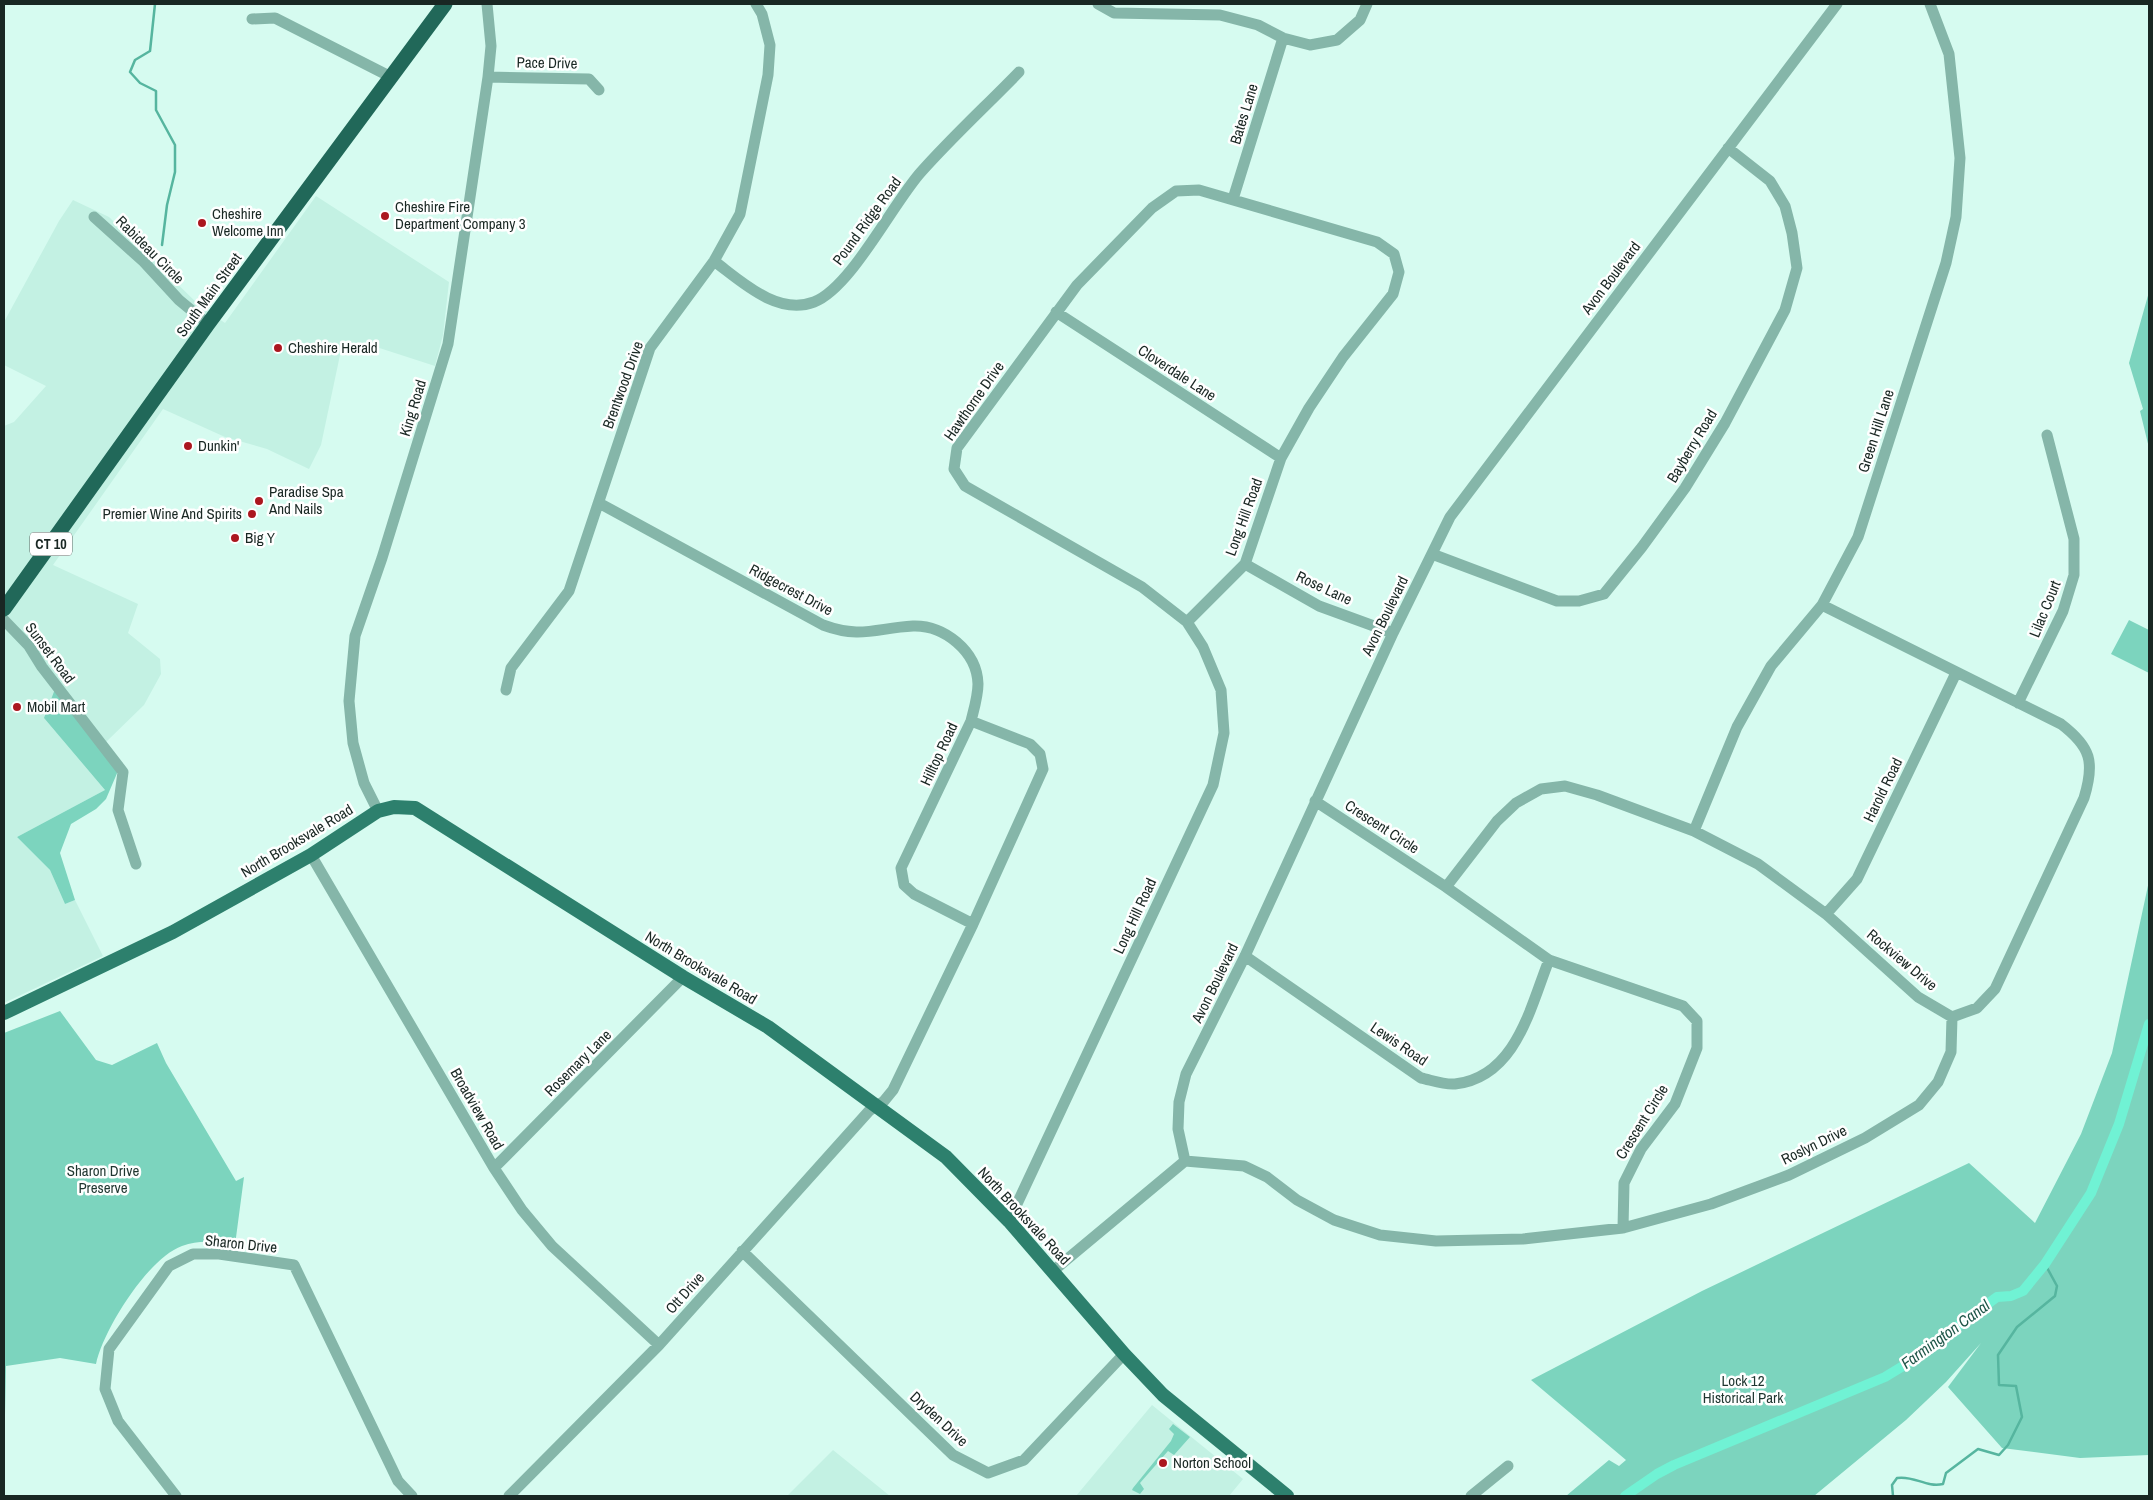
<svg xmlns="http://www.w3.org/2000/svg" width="2153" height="1500" viewBox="0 0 2153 1500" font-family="'Archivo Narrow',sans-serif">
<rect width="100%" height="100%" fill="#d6fbf0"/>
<path fill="#c3f1e3" d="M316,196l133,86 -6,53 -8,31 -71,-23 -24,12 -19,90 -12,24 -42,-20 -42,-12 -62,-28 -110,156 85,39 -10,29 32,26 1,15 -17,31 -38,37 -62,-24 61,72 -88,47 33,33 15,34 10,-4 28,56 -99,47v-577l10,-4 32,-36 -42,-21v-43l55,-101 14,-21 36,17 92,90 24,16z
M1152,1405l91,74 -14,17h-153z
M833,1450l57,46h-103z"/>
<path fill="#7cd4be" d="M2149,292v156l-9,-37 3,-2 -14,-46z
M2129,620l20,10v43l-38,-19z
M55,689l63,82 -12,28 -10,10 -25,15 -11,29 15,47 -10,4 -15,-34 -33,-33 88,-47 -61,-72z
M2149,881v574l-69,3 -78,-10 -54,-61 33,-44 -35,39 -40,38 -92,76h-248l43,-36 10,6 7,-6 -95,-80 171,-89 267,-128 66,60 46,-89 31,-81z
M60,1011l36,49 16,5 45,-22 9,20 70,118 8,-4 -9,68c-19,-3 -34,-6 -53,1 -34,12 -79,84 -86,118l-36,-6 -54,8 -2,97v-430z
M1173,1424l17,13 -16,18 -6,-4 -28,32 4,6 -4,5 -8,-4 1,-2 38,-47 3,-7 -5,-5z"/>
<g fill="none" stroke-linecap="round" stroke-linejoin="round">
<path stroke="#56b59f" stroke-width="2.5" d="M155,4l-5,47 -15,9 -5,12 10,11 16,8v19l19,35v27l-8,33 -5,40
M1893,1496l-1,-11 5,-7c17,-3 29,10 46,6l3,-11 32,-24 21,6 9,-10 14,-28 -6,-31 -17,-1 -1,-30 19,-28 38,-31 2,-10 -12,-22"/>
<path stroke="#70f2d4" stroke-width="10" d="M1625,1496l32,-22 17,-9 211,-88 23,-14 89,-66 14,-1 12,-5 22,-27 46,-71 28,-69 30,-100"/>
<path stroke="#85b6a9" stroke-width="11" d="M1098,4l16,9 106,2 38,10 25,13 27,7 27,-5 23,-20 7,-16
M252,19l23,-1 116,59
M488,77l101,2 10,11
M1233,199l50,-161
M94,217l50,45 35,38 29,24
M714,261c27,20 63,55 100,41 37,-14 79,-99 107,-130 31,-35 66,-67 98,-100
M1056,312l225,146
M599,503l224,122c38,14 53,3 90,1 31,-1 64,25 65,58 0,12 -4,25 -7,37l-70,147 3,17 10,9 59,30
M1432,554l125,47h22l25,-7 38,-47 43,-59 40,-65 60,-113 12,-42 -5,-35 -7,-27 -15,-25 -42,-33
M1245,564l74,42 74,27
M4,620l25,26 13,21 81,105 -5,38 18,54
M506,690l5,-22 58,-77 81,-243 64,-87 26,-47 28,-139 2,-30 -8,-31 -6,-10
M2018,703l45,-92 11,-36v-36l-27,-104
M1315,801l131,86 103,73 134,46 14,15v27l-22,56 -34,45 -17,34 -1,45
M378,811l-14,-28 -11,-40 -4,-42 6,-65 27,-78 66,-214 40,-267 3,-31 -4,-42
M1694,831l43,-104 34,-61 51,-61 36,-68 88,-274 10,-46 4,-59 -11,-104 -19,-50
M311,855l183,313 28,42 30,36 107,99
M1446,887l51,-66 19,-18 25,-14 24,-3 32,9 97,36 64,33 68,50 92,83 34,20 25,-9 18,-19 89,-191c11,-36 7,-51 -23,-74l-239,-119
M1826,914l31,-35 99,-206
M1245,956l176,122c10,2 23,7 34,6 61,-7 75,-76 94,-124
M1185,1161l59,5 23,11 30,23 37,20 46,15 56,6 87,-2 100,-11 88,-24 78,-29 76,-37 54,-33 19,-23 13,-30 1,-35
M494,1168l189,-191
M1009,1221l204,-436 11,-52 -3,-43 -18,-43 -16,-25 -45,-35 -177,-101 -11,-17 3,-21 120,-163 75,-77 24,-17 23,-1 178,52 17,12 5,18 -6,22 -50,63 -34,51 -28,50 -36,106 -58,58
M742,1251l211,204 35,18 36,-13 100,-106
M1053,1271l132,-110 -7,-32 1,-27 7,-28 59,-118 148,-323 57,-116 387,-513
M176,1496l-58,-75 -13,-32 4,-40 60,-83 24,-12h26l75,11 104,216 14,15
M509,1496l150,-151 210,-234 15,-10 9,-11 80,-166 70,-155 -3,-15 -10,-10 -59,-23
M1471,1496l37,-30"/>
<path stroke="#2d806d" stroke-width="14" d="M4,1013l169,-81 138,-77 67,-44 16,-4 21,1 268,169 85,50 178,130 63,64 115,133 39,41 124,101"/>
<path stroke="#216859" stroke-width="15" d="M4,609l204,-285 237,-320"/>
</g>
<g fill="#ab171f" stroke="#fff" stroke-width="2">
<circle cx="385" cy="216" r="5"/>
<circle cx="202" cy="223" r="5"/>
<circle cx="278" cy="348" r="5"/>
<circle cx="188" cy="446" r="5"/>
<circle cx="259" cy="501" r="5"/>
<circle cx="252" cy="514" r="5"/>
<circle cx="235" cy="538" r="5"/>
<circle cx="17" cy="707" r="5"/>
<circle cx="1163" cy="1463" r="5"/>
</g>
<g text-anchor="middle" stroke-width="5" stroke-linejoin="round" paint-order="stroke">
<rect fill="#fff" stroke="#5e6865" stroke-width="1" x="30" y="532.5" width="42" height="23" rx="4"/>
<g font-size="14" font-weight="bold" fill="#192723">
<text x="51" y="549">CT 10</text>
</g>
<g font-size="15" fill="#192723" stroke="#fff">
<text transform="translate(547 63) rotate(1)" y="5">Pace Drive</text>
<text transform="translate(1244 114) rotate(-73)" y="5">Bates Lane</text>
<text transform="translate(867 221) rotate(-54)" y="5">Pound Ridge Road</text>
<text transform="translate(150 250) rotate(45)" y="5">Rabideau Circle</text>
<text transform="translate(1611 278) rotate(-53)" y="5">Avon Boulevard</text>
<text transform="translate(209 295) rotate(-54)" y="5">South Main Street</text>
<text transform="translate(1177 373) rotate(33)" y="5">Cloverdale Lane</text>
<text transform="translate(623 385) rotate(-70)" y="5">Brentwood Drive</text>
<text transform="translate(974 401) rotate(-55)" y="5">Hawthorne Drive</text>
<text transform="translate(413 408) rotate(-73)" y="5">King Road</text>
<text transform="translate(1876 431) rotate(-72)" y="5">Green Hill Lane</text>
<text transform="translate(1692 446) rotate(-59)" y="5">Bayberry Road</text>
<text transform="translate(1244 517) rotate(-70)" y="5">Long Hill Road</text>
<text transform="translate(1324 588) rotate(25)" y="5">Rose Lane</text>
<text transform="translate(791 590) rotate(28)" y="5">Ridgecrest Drive</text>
<text transform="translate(2045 609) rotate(-68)" y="5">Lilac Court</text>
<text transform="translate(1385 616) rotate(-64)" y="5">Avon Boulevard</text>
<text transform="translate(50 653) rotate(53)" y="5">Sunset Road</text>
<text transform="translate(939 754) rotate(-65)" y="5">Hilltop Road</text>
<text transform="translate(1883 790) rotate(-64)" y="5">Harold Road</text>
<text transform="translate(1382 827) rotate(33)" y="5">Crescent Circle</text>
<text transform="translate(297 841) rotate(-31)" y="5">North Brooksvale Road</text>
<text transform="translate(1135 916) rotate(-65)" y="5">Long Hill Road</text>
<text transform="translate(1902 960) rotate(40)" y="5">Rockview Drive</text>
<text transform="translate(701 968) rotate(31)" y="5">North Brooksvale Road</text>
<text transform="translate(1215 983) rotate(-64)" y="5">Avon Boulevard</text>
<text transform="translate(1399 1044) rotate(34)" y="5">Lewis Road</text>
<text transform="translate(578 1063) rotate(-45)" y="5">Rosemary Lane</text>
<text transform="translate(477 1109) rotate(60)" y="5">Broadview Road</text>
<text transform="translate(1642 1122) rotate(-58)" y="5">Crescent Circle</text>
<text transform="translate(1814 1145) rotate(-26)" y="5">Roslyn Drive</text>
<text transform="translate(1024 1216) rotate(47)" y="5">North Brooksvale Road</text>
<text transform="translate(241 1244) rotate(6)" y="5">Sharon Drive</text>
<text transform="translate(685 1293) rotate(-48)" y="5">Ott Drive</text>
<text transform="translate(939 1419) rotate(43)" y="5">Dryden Drive</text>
</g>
<g font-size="15" fill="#192723" stroke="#fff" text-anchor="start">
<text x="395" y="212">Cheshire Fire<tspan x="395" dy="17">Department Company 3</tspan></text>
<text x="212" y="219">Cheshire<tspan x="212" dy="17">Welcome Inn</tspan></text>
<text x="288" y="353">Cheshire Herald</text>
<text x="198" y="451">Dunkin'</text>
<text x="269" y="497">Paradise Spa<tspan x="269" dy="17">And Nails</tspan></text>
<text x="242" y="519" text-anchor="end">Premier Wine And Spirits</text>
<text x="245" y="543">Big Y</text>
<text x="27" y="712">Mobil Mart</text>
<text x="1173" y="1468">Norton School</text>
</g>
<g font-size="15" fill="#1f3630" stroke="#fff">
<text x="103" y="1176">Sharon Drive<tspan x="103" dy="17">Preserve</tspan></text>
<text x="1743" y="1386">Lock 12<tspan x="1743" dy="17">Historical Park</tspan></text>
</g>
<g font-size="16" font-style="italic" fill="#1e5548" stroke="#fff">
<text transform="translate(1945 1334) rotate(-36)" y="6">Farmington Canal</text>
</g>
</g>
<rect width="2153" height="1500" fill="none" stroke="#192723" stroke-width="10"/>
</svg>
